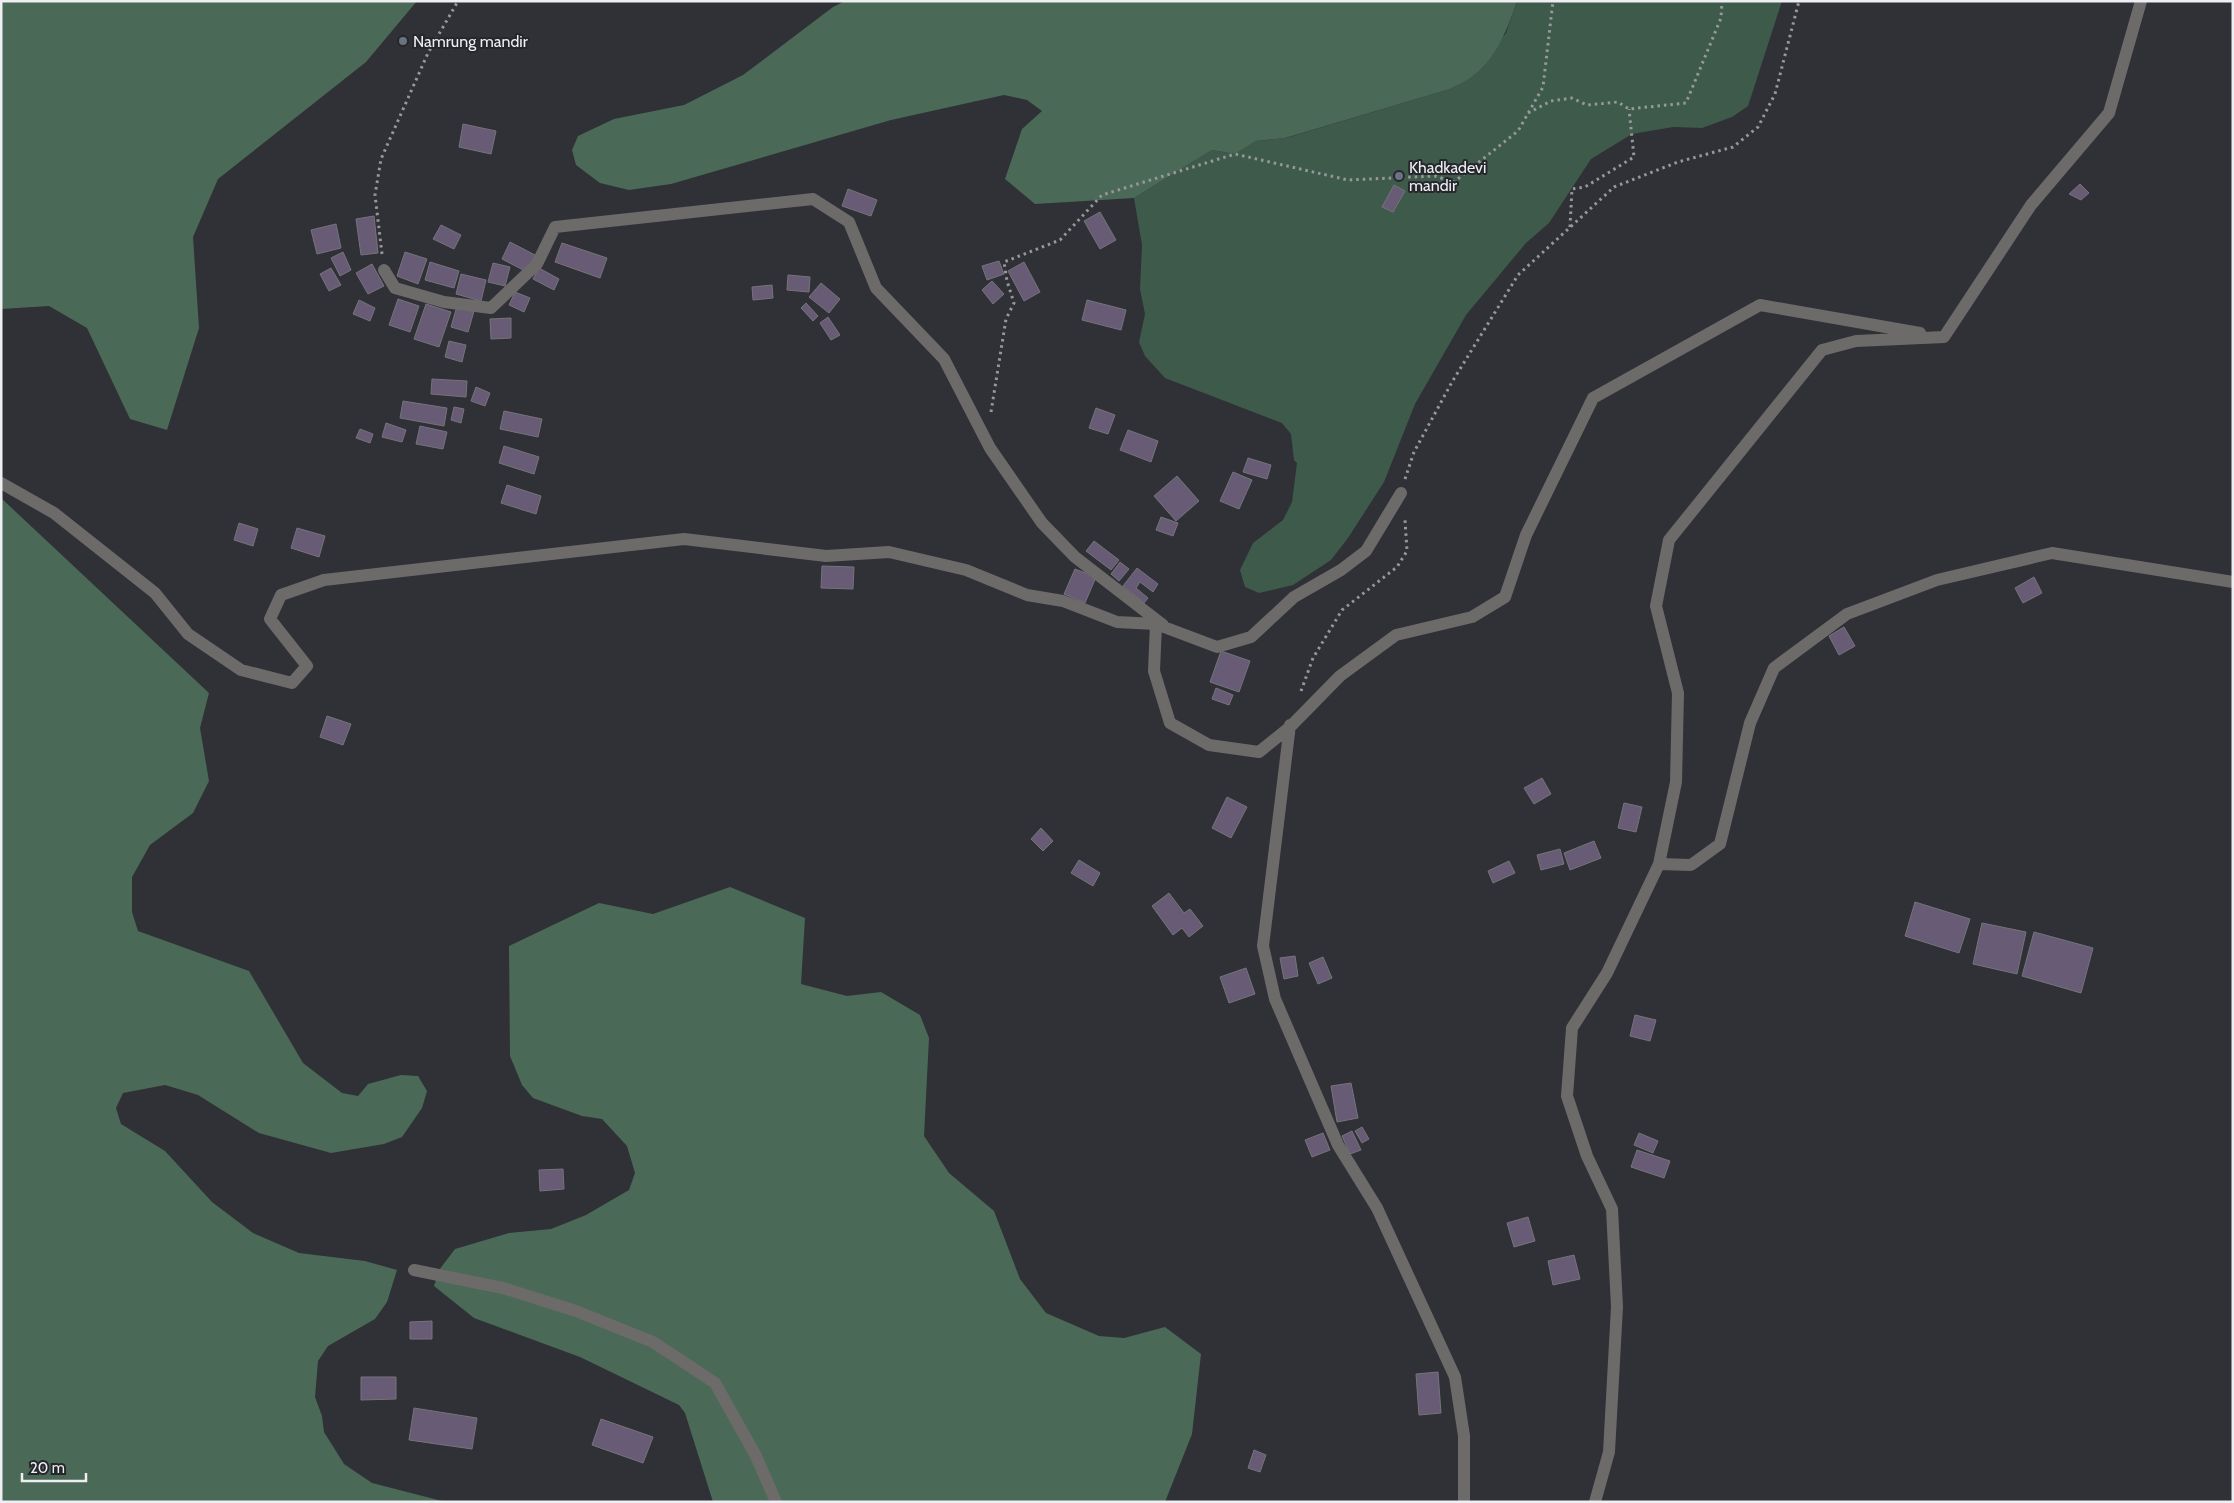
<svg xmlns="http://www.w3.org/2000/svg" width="2234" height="1503" viewBox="0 0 2234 1503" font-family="Cabin,sans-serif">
<rect width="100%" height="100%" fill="#2f3136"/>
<path fill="#3e5a4a" d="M1517,1h265l-34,105 -16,11 -30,11 -29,-1 -41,7 -41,25 -42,64 -23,20 -60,72 -51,89 -31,78 -36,56 -17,22 -38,25 -34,8 -14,-6 -5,-17 13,-27 30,-23 9,-18 5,-39 -3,-3 -3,-26 -9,-11 -117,-45 -20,-22 -6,-14 6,-28 -5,-25 2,-44 -8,-47 78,-48 23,4 21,-13 30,-3 164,-49 24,-14 32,-42z"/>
<path fill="#4b6957" d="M1,1h416l-51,61 -148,117 -25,58 6,91 -32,102 -37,-11 -43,-91 -38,-22 -48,3z
M845,1h672c-9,27 -20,56 -43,74 -7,6 -17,10 -24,14l-165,49 -29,3 -21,13 -23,-4 -78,48 -99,6 -30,-25 17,-50 20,-18 -15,-11 -23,-5 -113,25 -220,64 -42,6 -29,-7 -24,-18 -4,-15 6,-14 36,-17 70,-14 59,-30 90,-68z
M1,498l208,195 -9,35 9,53 -16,32 -43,32 -18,32v35l6,19 111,40 54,92 39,30 16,3 10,-12 33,-9 17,1 9,15 -5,17 -20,29 -18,7 -53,9 -72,-20 -61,-38 -33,-10 -42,8 -7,15 5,16 44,27 47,51 41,31 46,20 66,8 32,9 -10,32 -12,17 -47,27 -10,15 -3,36 7,19 2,16 20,32 28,19 74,19h-445z
M730,887l75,31 -4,66 46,12 34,-4 39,23 9,23 -5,98 25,37 45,38 26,68 26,34 53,23 25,2 41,-11 36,27 -9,80 -27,68h-452l-28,-89 -6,-8 -99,-48 -106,-39 -40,-32 5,-16 16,-21 54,-16 42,-4 35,-14 43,-25 6,-17 -8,-27 -25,-27 -20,-3 -49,-18 -11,-13 -12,-29 -1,-110 90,-43 54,11z"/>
<path fill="#675b75" stroke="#76747a" d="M463,124l33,7 -5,23 -32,-7z
M2080,184l9,9 -8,7 -12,-6z
M1394,185l11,6 -12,21 -11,-5z
M848,189l29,11 -6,16 -29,-10z
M1100,212l16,28 -16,9 -16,-28z
M374,216l4,37 -17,2 -5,-36z
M336,224l5,24 -24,6 -6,-24z
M441,225l20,10 -7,14 -21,-10z
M510,242l25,13 -8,17 -25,-13z
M562,243l45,15 -7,20 -45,-16z
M343,252l8,18 -11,6 -9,-18z
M405,252l22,7 -9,25 -21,-8z
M999,261l5,13 -17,6 -5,-14z
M430,262l29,9 -5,17 -29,-8z
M1024,262l16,30 -16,9 -16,-30z
M493,263l17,4 -5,19 -17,-4z
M372,264l12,22 -16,8 -12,-21z
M331,268l10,17 -12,6 -9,-17z
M539,268l20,11 -5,11 -21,-11z
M461,274l25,6 -5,21 -25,-7z
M788,275l22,2 -1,15 -22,-2z
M992,281l12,13 -11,10 -11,-14z
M821,283l19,16 -11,14 -20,-16z
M772,285l1,13 -20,2 -1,-13z
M515,292l15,6 -6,14 -15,-7z
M398,299l21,7 -9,26 -21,-7z
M359,300l16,8 -5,13 -17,-7z
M1087,300l39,10 -5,20 -39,-10z
M806,303l12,13 -5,5 -12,-13z
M426,304l25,8 -12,35 -25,-8z
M457,306l17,5 -6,21 -17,-5z
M828,317l12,18 -9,5 -11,-17z
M511,318v20l-20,1 -1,-20z
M449,341l17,4 -4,17 -17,-5z
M432,379l35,2 -1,16 -35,-3z
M476,387l14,6 -5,13 -14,-5z
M403,401l44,7 -3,18 -44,-8z
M454,407l10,2 -3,14 -10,-3z
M1096,408l19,7 -7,19 -19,-6z
M504,411l38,8 -4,18 -38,-8z
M386,423l20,7 -4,12 -20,-5z
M420,426l27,6 -4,17 -27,-5z
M360,429l13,5 -3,9 -14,-5z
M1128,430l30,11 -7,21 -31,-12z
M504,446l35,11 -5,17 -35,-11z
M1248,458l23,7 -4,14 -24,-7z
M1233,472l19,8 -13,29 -19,-8z
M1177,476l22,25 -23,20 -22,-25z
M507,485l34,11 -5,18 -35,-11z
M1161,517l17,6 -5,13 -17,-6z
M239,523l19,6 -5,17 -19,-6z
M297,528l28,8 -6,21 -28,-9z
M1094,541l25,19 -8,10 -25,-19z
M1120,562l9,7 -10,12 -8,-7z
M822,566l32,1 -1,22 -32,-1z
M1137,568l21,16 -5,8 -13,-10 -4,6 12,10 -4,5 -21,-17z
M1075,569l21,8 -11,26 -21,-9z
M2034,577l8,16 -19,10 -8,-15z
M1844,627l11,19 -16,9 -10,-19z
M1221,651l29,10 -11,31 -29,-10z
M1216,688l17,7 -4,10 -17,-6z
M327,716l24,8 -8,21 -23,-8z
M1542,778l9,16 -17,10 -10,-16z
M1227,797l20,10 -16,31 -19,-10z
M1624,803l18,4 -6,25 -18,-4z
M1041,828l12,13 -10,10 -12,-12z
M1594,841l7,17 -31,12 -6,-17z
M1560,849l4,15 -23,6 -4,-15z
M1079,860l21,13 -7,13 -22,-13z
M1509,861l6,12 -22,10 -5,-12z
M1169,893l15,20 6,-4 13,17 -14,11 -7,-9 -9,7 -21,-29z
M1915,902l55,17 -11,34 -54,-17z
M1982,923l44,9 -9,42 -44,-10z
M2034,932l59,16 -12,45 -59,-17z
M1295,956l3,20 -14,3 -4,-21z
M1323,957l9,21 -14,6 -9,-21z
M1246,968l9,26 -26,9 -9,-26z
M1635,1015l21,5 -6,21 -20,-5z
M1351,1083l7,35 -21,4 -6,-36z
M1362,1127l7,12 -7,4 -7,-12z
M1352,1131l9,19 -11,4 -8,-18z
M1323,1133l7,17 -18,7 -7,-17z
M1639,1133l19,8 -5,12 -19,-8z
M1637,1150l33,11 -6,17 -33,-11z
M563,1169l1,20 -24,2 -1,-21z
M1528,1217l7,24 -21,6 -7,-24z
M1574,1255l6,24 -27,6 -5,-24z
M432,1321v18h-22v-17z
M1438,1372l3,41 -22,2 -3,-41z
M361,1377h35v22l-35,1z
M414,1408l63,10 -5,31 -63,-9z
M601,1419l52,18 -10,26 -51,-18z
M1254,1450l12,5 -6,17 -12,-4z"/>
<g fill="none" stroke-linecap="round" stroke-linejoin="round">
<path stroke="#96989c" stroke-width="3" stroke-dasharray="2.5 4" stroke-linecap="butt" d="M1528,113l23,-12 21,-3 15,7 31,-3 11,7 57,-6 35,-85 1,-17
M1570,227l2,-38 13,-2 49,-30 -5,-48
M382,254l-7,-59 6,-36 47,-106 30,-52
M991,412l15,-93 8,-16 -7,-22 -3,-19 56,-22 42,-45 133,-41 113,26 87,-4 19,6 64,-51 25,-44 10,-86
M1405,479l9,-27 38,-70 66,-107 96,-88 64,-25 55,-15 25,-20 17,-33 24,-93
M1301,691l12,-33 29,-48 55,-43 10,-16 -2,-31"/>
<path stroke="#6d6a6a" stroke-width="12" d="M2141,1l-32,112 -78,92 -87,132 -88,4 -34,9 -153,190 -13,66 22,87 -2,89 -17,82 32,1 29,-21 30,-121 24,-55 73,-54 90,-34 115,-27 181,29
M384,270l11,18 49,14 47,6 46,-44 18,-37 258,-28 36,23 27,66 68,71 46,89 52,75 33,34 88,68
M1,483l53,30 101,80 33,41 53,36 51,13 15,-17 -37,-47 11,-24 43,-15 360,-41 142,17 63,-4 77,18 61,25 36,6 54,21 39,2 61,23 34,-10 43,-40 47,-27 25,-19 35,-58
M1156,624l-2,47 16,52 39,22 50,7 31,-25 50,-51 56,-41 76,-18 33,-20 21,-62 67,-137 167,-93 160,28
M1290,725l-27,221 12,53 63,146 39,63 78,169 9,59v66
M414,1270l89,18 73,23 77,31 62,41 41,73 20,46
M1595,1502l14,-50 8,-145 -5,-98 -25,-53 -20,-60 5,-68 35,-55 52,-109"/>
</g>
<g fill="#6b7280" stroke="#25272c" stroke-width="2">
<circle cx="403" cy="41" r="5"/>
<circle cx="1399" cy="176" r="5"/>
</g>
<g text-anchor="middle" stroke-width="4" stroke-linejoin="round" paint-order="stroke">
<g font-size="16" fill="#eeeff3" stroke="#25272c" text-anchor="start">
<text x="413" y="47">Namrung mandir</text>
<text x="1409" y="173">Khadkadevi<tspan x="1409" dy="18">mandir</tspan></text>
</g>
</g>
<rect width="2234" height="1503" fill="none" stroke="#eeeff3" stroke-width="5"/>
<path d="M22 1473v8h64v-8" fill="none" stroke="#eeeff3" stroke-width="2.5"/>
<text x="30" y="1473" font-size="15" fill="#eeeff3" stroke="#25272c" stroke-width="4" paint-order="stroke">20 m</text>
</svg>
